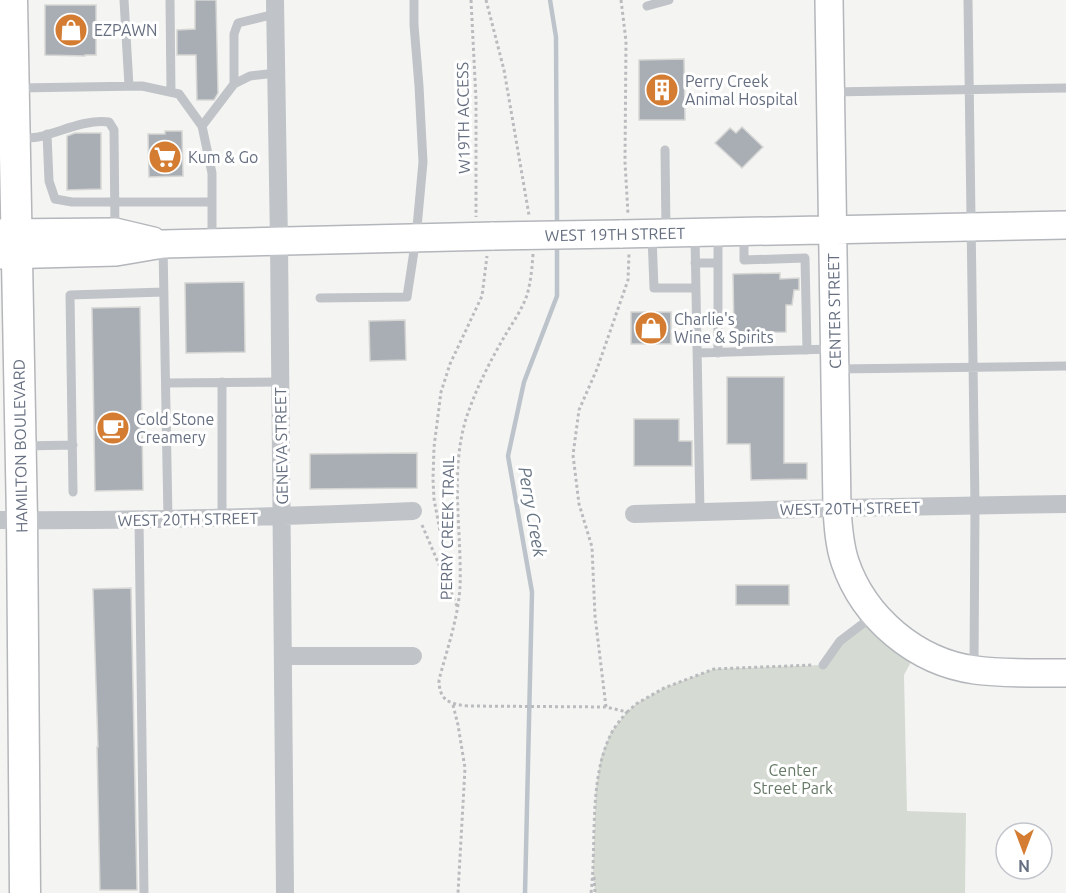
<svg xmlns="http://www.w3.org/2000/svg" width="1066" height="893" viewBox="0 0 1066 893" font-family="Ubuntu,sans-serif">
<rect width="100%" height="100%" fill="#f4f5f2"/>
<path fill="#d5dbd3" d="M866,622l29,29 16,11 -7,13 3,136 59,2 -1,80h-370l-2,-24 3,-81 5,-31 10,-25 16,-20 9,-8 28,-16 50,-19 109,-4 17,-24z"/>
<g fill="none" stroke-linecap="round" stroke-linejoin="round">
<path stroke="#bdc3ca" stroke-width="4.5" d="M550,0l6,37 1,188
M525,893l7,-301 -24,-136 16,-74 33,-86v-53"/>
</g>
<path fill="#a9aeb5" stroke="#d6d6d4" stroke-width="1.5" d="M195,0h21l2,93 -4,7h-17l-1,-45h-19v-25l18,-1z
M45,5h51v50h-11v1l-40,-1z
M684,59l1,61h-46v-60z
M742,127l21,20 -21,21 -27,-25 15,-15 6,5z
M165,131h17l1,45 -34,1 -1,-43h17z
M75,133h26v56l-34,1v-54z
M780,273v6l19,-1v12h-5l-2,15h-6v27l-52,1 -1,-59z
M244,282l1,70 -59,1 -1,-70z
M140,307l3,183 -48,1 -3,-183z
M631,312h40v32h-40z
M405,320l1,40 -36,1 -1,-40z
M727,377h57v86h23v16l-56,1 -1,-36h-23z
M634,419h45v22h13v25h-58z
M417,453v35l-107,1v-35z
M736,585h53v20h-53z
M131,588l6,302h-37l-3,-143h1l-5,-158z"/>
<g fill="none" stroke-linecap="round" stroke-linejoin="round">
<g stroke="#b3b6bb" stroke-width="30">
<path id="secondary" d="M829,0l8,508c1,17 2,36 8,54 19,56 71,100 130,108 30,4 61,3 91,3
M0,233l115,-1 38,9
M620,234l446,-9
M0,255l116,-3 47,-8 331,-8"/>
</g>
<g stroke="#b4b6ba" stroke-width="33">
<path id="primary" d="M12,0l10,520 3,373"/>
</g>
<path stroke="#babbbe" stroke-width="3" stroke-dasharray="3 3" stroke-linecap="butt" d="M471,0l5,99v118
M486,0l18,70 25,145
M621,0l5,41 -1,121 3,52
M533,254c-1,14 -2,27 -6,41 -5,15 -16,30 -24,44 -15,26 -29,54 -38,83 -15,54 -3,110 -5,165 -2,32 -13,62 -21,93 0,21 11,24 29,26l138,1 21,5c-6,7 -12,14 -16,22 -23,47 -14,108 -20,159
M422,525l28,65
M457,606l-5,-11 -18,-96 -1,-20 1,-32 7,-55 9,-28 32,-68 5,-40
M453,705l5,20 7,43 -7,125
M606,707l-11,-91 -3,-69 -13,-43 -6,-49 6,-45 18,-41 31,-89 1,-27
M627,712l9,-8 28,-16 50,-19 98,-4
M594,877l1,16"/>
<path stroke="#c0c3c7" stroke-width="9" d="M124,0l5,86
M170,0l1,92
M968,0l7,506 -1,161
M647,6l22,-6
M234,84v-50l4,-11 37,-9
M18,88l124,-2 37,8 23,32 10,47v68
M831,92l235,-4
M202,126l32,-42 16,-8 26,-3
M47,134l2,47 6,18 17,3h140
M18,139c7,-1 14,-1 20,-2 23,-5 47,-18 71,-15l5,8 1,100
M665,150l1,80
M744,234v26l61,-2 2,92
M718,235v118
M652,236l2,52h42
M695,236l5,276
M163,246l5,273
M695,263h23
M320,298l87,-1 9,-59 7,-76 -4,-76 -5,-61v-25
M697,353l135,-4
M837,369l229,-3
M222,382v136
M166,383l114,-1
M24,446l49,-1
M73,492l-3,-197 94,-3
M139,520l5,373
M823,665l17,-24 33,-25"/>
<path stroke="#c0c3c7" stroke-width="18" d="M275,0l4,242 6,651
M634,514l203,-6 229,-4
M0,520c138,1 275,-3 413,-9
M283,656h130"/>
<use href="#secondary" stroke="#fff" stroke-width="27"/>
<use href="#primary" stroke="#fff" stroke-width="30"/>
<g stroke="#b3b6bb" stroke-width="30" stroke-linecap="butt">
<path id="secondary-bridge" d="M494,236l126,-2"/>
</g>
<use href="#secondary-bridge" stroke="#fff" stroke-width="27"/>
</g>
<defs>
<g id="shop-disc" transform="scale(1.725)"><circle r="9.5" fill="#d47d32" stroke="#fff"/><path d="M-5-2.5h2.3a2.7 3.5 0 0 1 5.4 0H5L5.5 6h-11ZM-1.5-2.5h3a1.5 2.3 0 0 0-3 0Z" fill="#fff"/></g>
<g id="building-disc" transform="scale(1.725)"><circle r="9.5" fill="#d47d32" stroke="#fff"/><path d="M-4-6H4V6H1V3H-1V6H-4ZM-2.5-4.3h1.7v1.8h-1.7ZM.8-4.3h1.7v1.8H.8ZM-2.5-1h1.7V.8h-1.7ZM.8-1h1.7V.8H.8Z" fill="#fff"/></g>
<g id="supermarket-disc" transform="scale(1.725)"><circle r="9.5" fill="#d47d32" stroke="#fff"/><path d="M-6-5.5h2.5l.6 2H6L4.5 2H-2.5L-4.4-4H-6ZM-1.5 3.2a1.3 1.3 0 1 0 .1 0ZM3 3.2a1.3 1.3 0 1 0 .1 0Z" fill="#fff"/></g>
<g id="cafe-disc" transform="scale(1.725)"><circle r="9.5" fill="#d47d32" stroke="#fff"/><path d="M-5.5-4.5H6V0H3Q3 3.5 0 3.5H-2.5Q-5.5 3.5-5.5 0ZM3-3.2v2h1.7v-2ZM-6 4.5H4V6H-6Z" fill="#fff"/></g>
</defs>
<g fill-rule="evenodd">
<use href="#shop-disc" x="71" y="30"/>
<use href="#building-disc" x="662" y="90"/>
<use href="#supermarket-disc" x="165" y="157"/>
<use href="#shop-disc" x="651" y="328"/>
<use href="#cafe-disc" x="113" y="428"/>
</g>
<g text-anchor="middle" stroke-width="6" stroke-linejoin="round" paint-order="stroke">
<g font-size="16" fill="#666f80" stroke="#fff" text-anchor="start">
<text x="94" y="36">EZPAWN</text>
<text x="685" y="87">Perry Creek<tspan x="685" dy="18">Animal Hospital</tspan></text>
<text x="188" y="163">Kum &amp; Go</text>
<text x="674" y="325">Charlie's<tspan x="674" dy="18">Wine &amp; Spirits</tspan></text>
<text x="136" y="425">Cold Stone<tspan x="136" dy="18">Creamery</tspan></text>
</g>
<g font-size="16" fill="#666f80" stroke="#fff">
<text transform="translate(463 118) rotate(-91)" y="6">W19TH ACCESS</text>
<text transform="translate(615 234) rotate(-1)" y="6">WEST 19TH STREET</text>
<text transform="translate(834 311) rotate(-91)" y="6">CENTER STREET</text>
<text transform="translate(20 446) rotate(-91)" y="6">HAMILTON BOULEVARD</text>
<text transform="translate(281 446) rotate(-91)" y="6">GENEVA STREET</text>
<text transform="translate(850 508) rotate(-1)" y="6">WEST 20TH STREET</text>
<text transform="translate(188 519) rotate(-1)" y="6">WEST 20TH STREET</text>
<text transform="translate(447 528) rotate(-89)" y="6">PERRY CREEK TRAIL</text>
</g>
<g font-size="16" fill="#657865" stroke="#fff">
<text x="793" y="776">Center<tspan x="793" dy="18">Street Park</tspan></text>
</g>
<g font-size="18" font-style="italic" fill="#677584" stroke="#fff">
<text transform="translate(532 512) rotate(80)" y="6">Perry Creek</text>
</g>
</g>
<g transform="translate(1024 851) rotate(180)"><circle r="28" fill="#ffffff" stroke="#c2c5cc" stroke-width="1.5"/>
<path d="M0-4.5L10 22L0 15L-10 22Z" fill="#d47d32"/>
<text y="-9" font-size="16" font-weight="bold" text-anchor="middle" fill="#666f80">N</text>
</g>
</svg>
